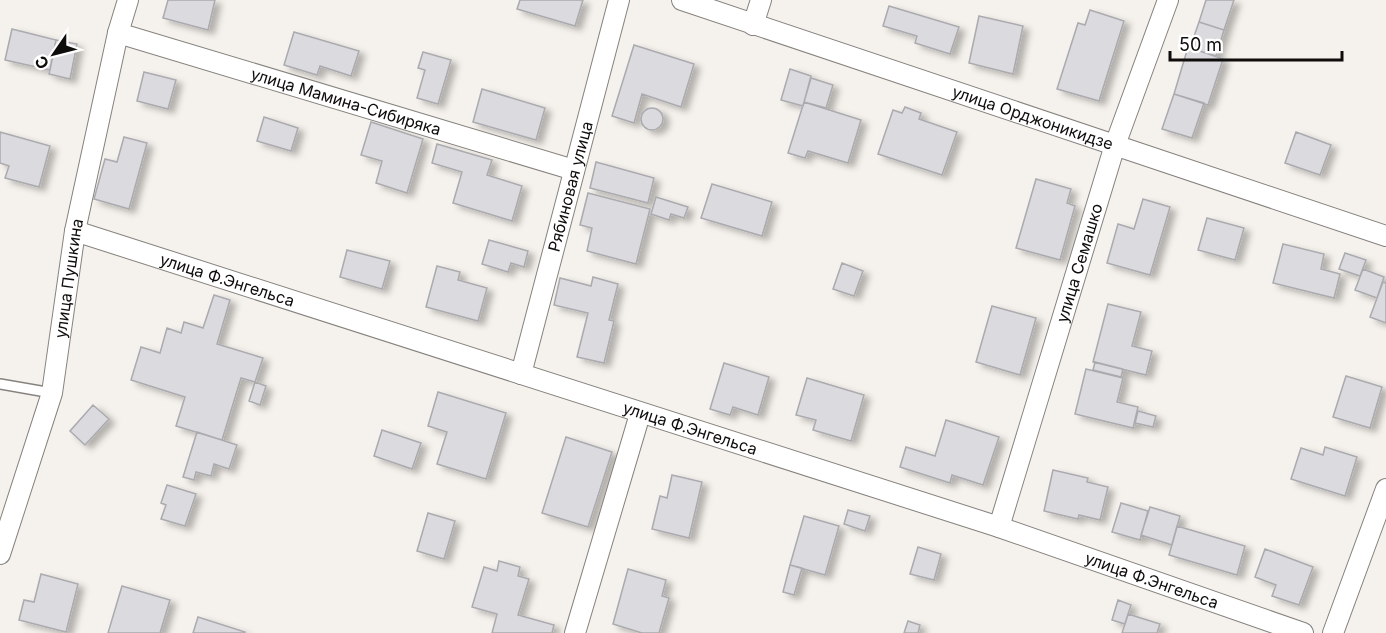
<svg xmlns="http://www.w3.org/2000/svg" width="1386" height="633" viewBox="0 0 1386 633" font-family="Inter,sans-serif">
<defs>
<filter id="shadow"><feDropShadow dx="6" dy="4" stdDeviation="3" flood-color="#0004"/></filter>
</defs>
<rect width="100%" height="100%" fill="#f5f1ec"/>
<path fill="#dadadf" stroke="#aaaaaf" stroke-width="1.5" filter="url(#shadow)" d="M168,0h47l-7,30 -45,-12z
M520,0h63l-8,26 -58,-17z
M1206,0h28l-10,30 -25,-8z
M889,6l70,21 -9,27 -35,-11 2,-7 -34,-10z
M1090,10l34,11 -25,80 -42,-12 21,-66 7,2z
M979,16l44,10 -10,48 -44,-11z
M1199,22l25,8 -8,26 -26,-8z
M12,29l44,11 -6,30 -45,-10z
M294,32l65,19 -8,25 -31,-10 -3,9 -33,-10z
M56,40l21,4 -7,35 -21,-5z
M634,45l60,19 -13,43 -39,-13 -8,29 -22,-7z
M1188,47l35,12 -15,46 -34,-11z
M423,52l28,8 -13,44 -21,-6 8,-28 -7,-2z
M790,69l21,7 -8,30 -22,-6z
M144,72l32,8 -8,29 -31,-8z
M811,78l22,7 -7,23 -22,-6z
M482,89l63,19 -9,32 -63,-18z
M1174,94l30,9 -12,35 -30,-9z
M804,102l57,18 -13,43 -40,-12 -3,7 -17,-5z
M905,107l16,6 -2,6 38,13 -15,43 -64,-21 15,-44 9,3z
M641 119a11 11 0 1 1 22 0a11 11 0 1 1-22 0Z
M264,117l34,11 -7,23 -34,-10z
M371,122l52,17 -16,54 -31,-10 6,-22 -21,-6z
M0,132l50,14 -11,41 -34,-9 4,-12 -9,-3z
M1296,132l35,13 -11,30 -35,-12z
M124,137l23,6 -18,66 -35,-10 11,-40 12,3z
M437,144l55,16 -5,15 35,11 -10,35 -59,-18 9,-31 -30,-9z
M596,162l58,16 -6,25 -58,-15z
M1036,179l35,10 -4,14 8,3 -15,54 -44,-12z
M712,184l60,18 -10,34 -61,-18z
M588,193l62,16 -14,55 -49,-13 5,-23 -12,-3z
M656,197l32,10 -4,11 -13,-4 -2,6 -18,-6z
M1143,199l27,8 -20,68 -43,-12 11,-39 16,5z
M1207,218l37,10 -9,32 -37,-10z
M489,240l39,11 -4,16 -13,-4 -3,9 -26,-8z
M1283,244l41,10 -3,15 19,5 -6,24 -61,-15z
M347,250l43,11 -8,28 -42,-12z
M1345,253l21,7 -6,16 -21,-7z
M842,263l21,8 -9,25 -21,-7z
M437,266l23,6 -2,8 29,8 -9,33 -52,-14z
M1363,269l21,8 -7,21 -22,-8z
M593,277l25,7 -9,36 5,1 -10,42 -27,-6 11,-44 -34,-8 6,-27 31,8z
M1383,282l3,1v40l-16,-6z
M214,295l16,5 -13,44 46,14 -8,24 -14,-4 -19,62 -46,-14 9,-29 -54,-17 10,-33 19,6 7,-25 14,5 3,-11 19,6z
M1108,304l33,8 -9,34 20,5 -6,24 -53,-13z
M992,306l44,12 -16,57 -44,-13z
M1095,362l28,7 -2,8 -28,-7z
M724,363l45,14 -11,38 -25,-8 -3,8 -20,-6z
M1086,369l37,9 -6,24 21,5 -5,21 -58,-14z
M1346,376l36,11 -12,41 -37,-11z
M807,378l57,17 -13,46 -38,-11 3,-10 -20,-5z
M255,382l11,4 -6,19 -11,-4z
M438,392l68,21 -20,66 -49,-15 10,-32 -19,-6z
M93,405l16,14 -24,26 -15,-14z
M1138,411l18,5 -3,11 -18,-4z
M946,420l53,17 -16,48 -31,-10 -2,8 -50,-16 6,-20 29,9z
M382,430l39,13 -9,26 -38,-13z
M197,432l40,13 -8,24 -15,-5 -3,12 -15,-4 -2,8 -11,-3z
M566,437l46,15 -24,75 -46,-14z
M1325,447l32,10 -12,39 -54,-17 10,-31 22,7z
M1053,470l35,8 -1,4 21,5 -8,33 -21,-5 -1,4 -34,-8z
M672,475l30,7 -13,56 -37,-9 8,-33 7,2z
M167,485l29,9 -11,32 -24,-7 5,-14 -5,-2z
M1121,503l27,8 -8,29 -28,-8z
M1150,507l30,9 -8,29 -31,-10z
M848,510l22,6 -5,15 -21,-7z
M428,513l27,8 -11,38 -27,-8z
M804,516l35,10 -14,49 -35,-10z
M1177,526l68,20 -8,29 -68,-20z
M918,547l23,7 -7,26 -24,-6z
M1265,549l48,18 -14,38 -27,-9 4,-11 -21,-8z
M499,561l21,6 -2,9 11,3 -11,36 36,10 -2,8h-60l5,-19 -25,-7 12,-40 13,4z
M790,565l12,3 -8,27 -11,-3z
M628,569l38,11 -4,16 7,2 -10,35h-17l-29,-9z
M41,574l37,10 -12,48 -47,-12 5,-20 10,2z
M122,586l48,14 -10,33h-52z
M1118,600l13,5 -6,19 -13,-4z
M1128,614l32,10 -3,9h-35z
M198,617l47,15 -1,1h-51z
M908,621l12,4 -2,8h-14z"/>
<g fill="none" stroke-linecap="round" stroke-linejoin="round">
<g stroke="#86827e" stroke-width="12">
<path id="lane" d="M0,384l52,9"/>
</g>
<g stroke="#86827e" stroke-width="22">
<g id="street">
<path id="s1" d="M682,0l704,236"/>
<path d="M753,25l8,-25"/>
<path id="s2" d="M118,33l456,137"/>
<path id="s3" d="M75,231l924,296 304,106"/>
<path id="s4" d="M521,374l98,-374"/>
<path id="s5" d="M999,527l116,-382 53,-145"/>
<path id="s6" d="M0,554l52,-161 23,-162 43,-198 10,-33"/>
<path d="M575,633l65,-219"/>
<path d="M1333,633l53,-144"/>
</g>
</g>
<use href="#lane" stroke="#fff" stroke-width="9"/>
<use href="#street" stroke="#fff" stroke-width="20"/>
</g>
<g text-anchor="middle" stroke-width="4.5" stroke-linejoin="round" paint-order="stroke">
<g font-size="16" fill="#0e0d0b" stroke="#fff">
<text dy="6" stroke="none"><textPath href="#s2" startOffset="238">улица Мамина-Сибиряка</textPath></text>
<text dy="6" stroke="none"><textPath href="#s1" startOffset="370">улица Орджоникидзе</textPath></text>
<text dy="6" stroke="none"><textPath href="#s4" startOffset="194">Рябиновая улица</textPath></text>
<text dy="6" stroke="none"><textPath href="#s5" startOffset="276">улица Семашко</textPath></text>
<text dy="6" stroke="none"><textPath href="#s6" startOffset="285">улица Пушкина</textPath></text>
<text dy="6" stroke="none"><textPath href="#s3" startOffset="160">улица Ф.Энгельса</textPath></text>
<text dy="6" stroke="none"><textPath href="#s3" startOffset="646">улица Ф.Энгельса</textPath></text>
<text dy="6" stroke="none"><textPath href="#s3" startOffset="1132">улица Ф.Энгельса</textPath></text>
</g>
</g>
<g transform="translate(54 54) rotate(235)" stroke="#ffffff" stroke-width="4.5" paint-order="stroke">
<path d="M0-4.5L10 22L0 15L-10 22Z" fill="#0e0d0b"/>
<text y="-9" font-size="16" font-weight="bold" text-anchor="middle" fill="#0e0d0b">С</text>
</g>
<path d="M1170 51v9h172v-9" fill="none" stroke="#0e0d0b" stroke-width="3"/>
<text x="1179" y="51" font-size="18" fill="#0e0d0b" stroke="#ffffff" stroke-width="4.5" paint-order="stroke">50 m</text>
</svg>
